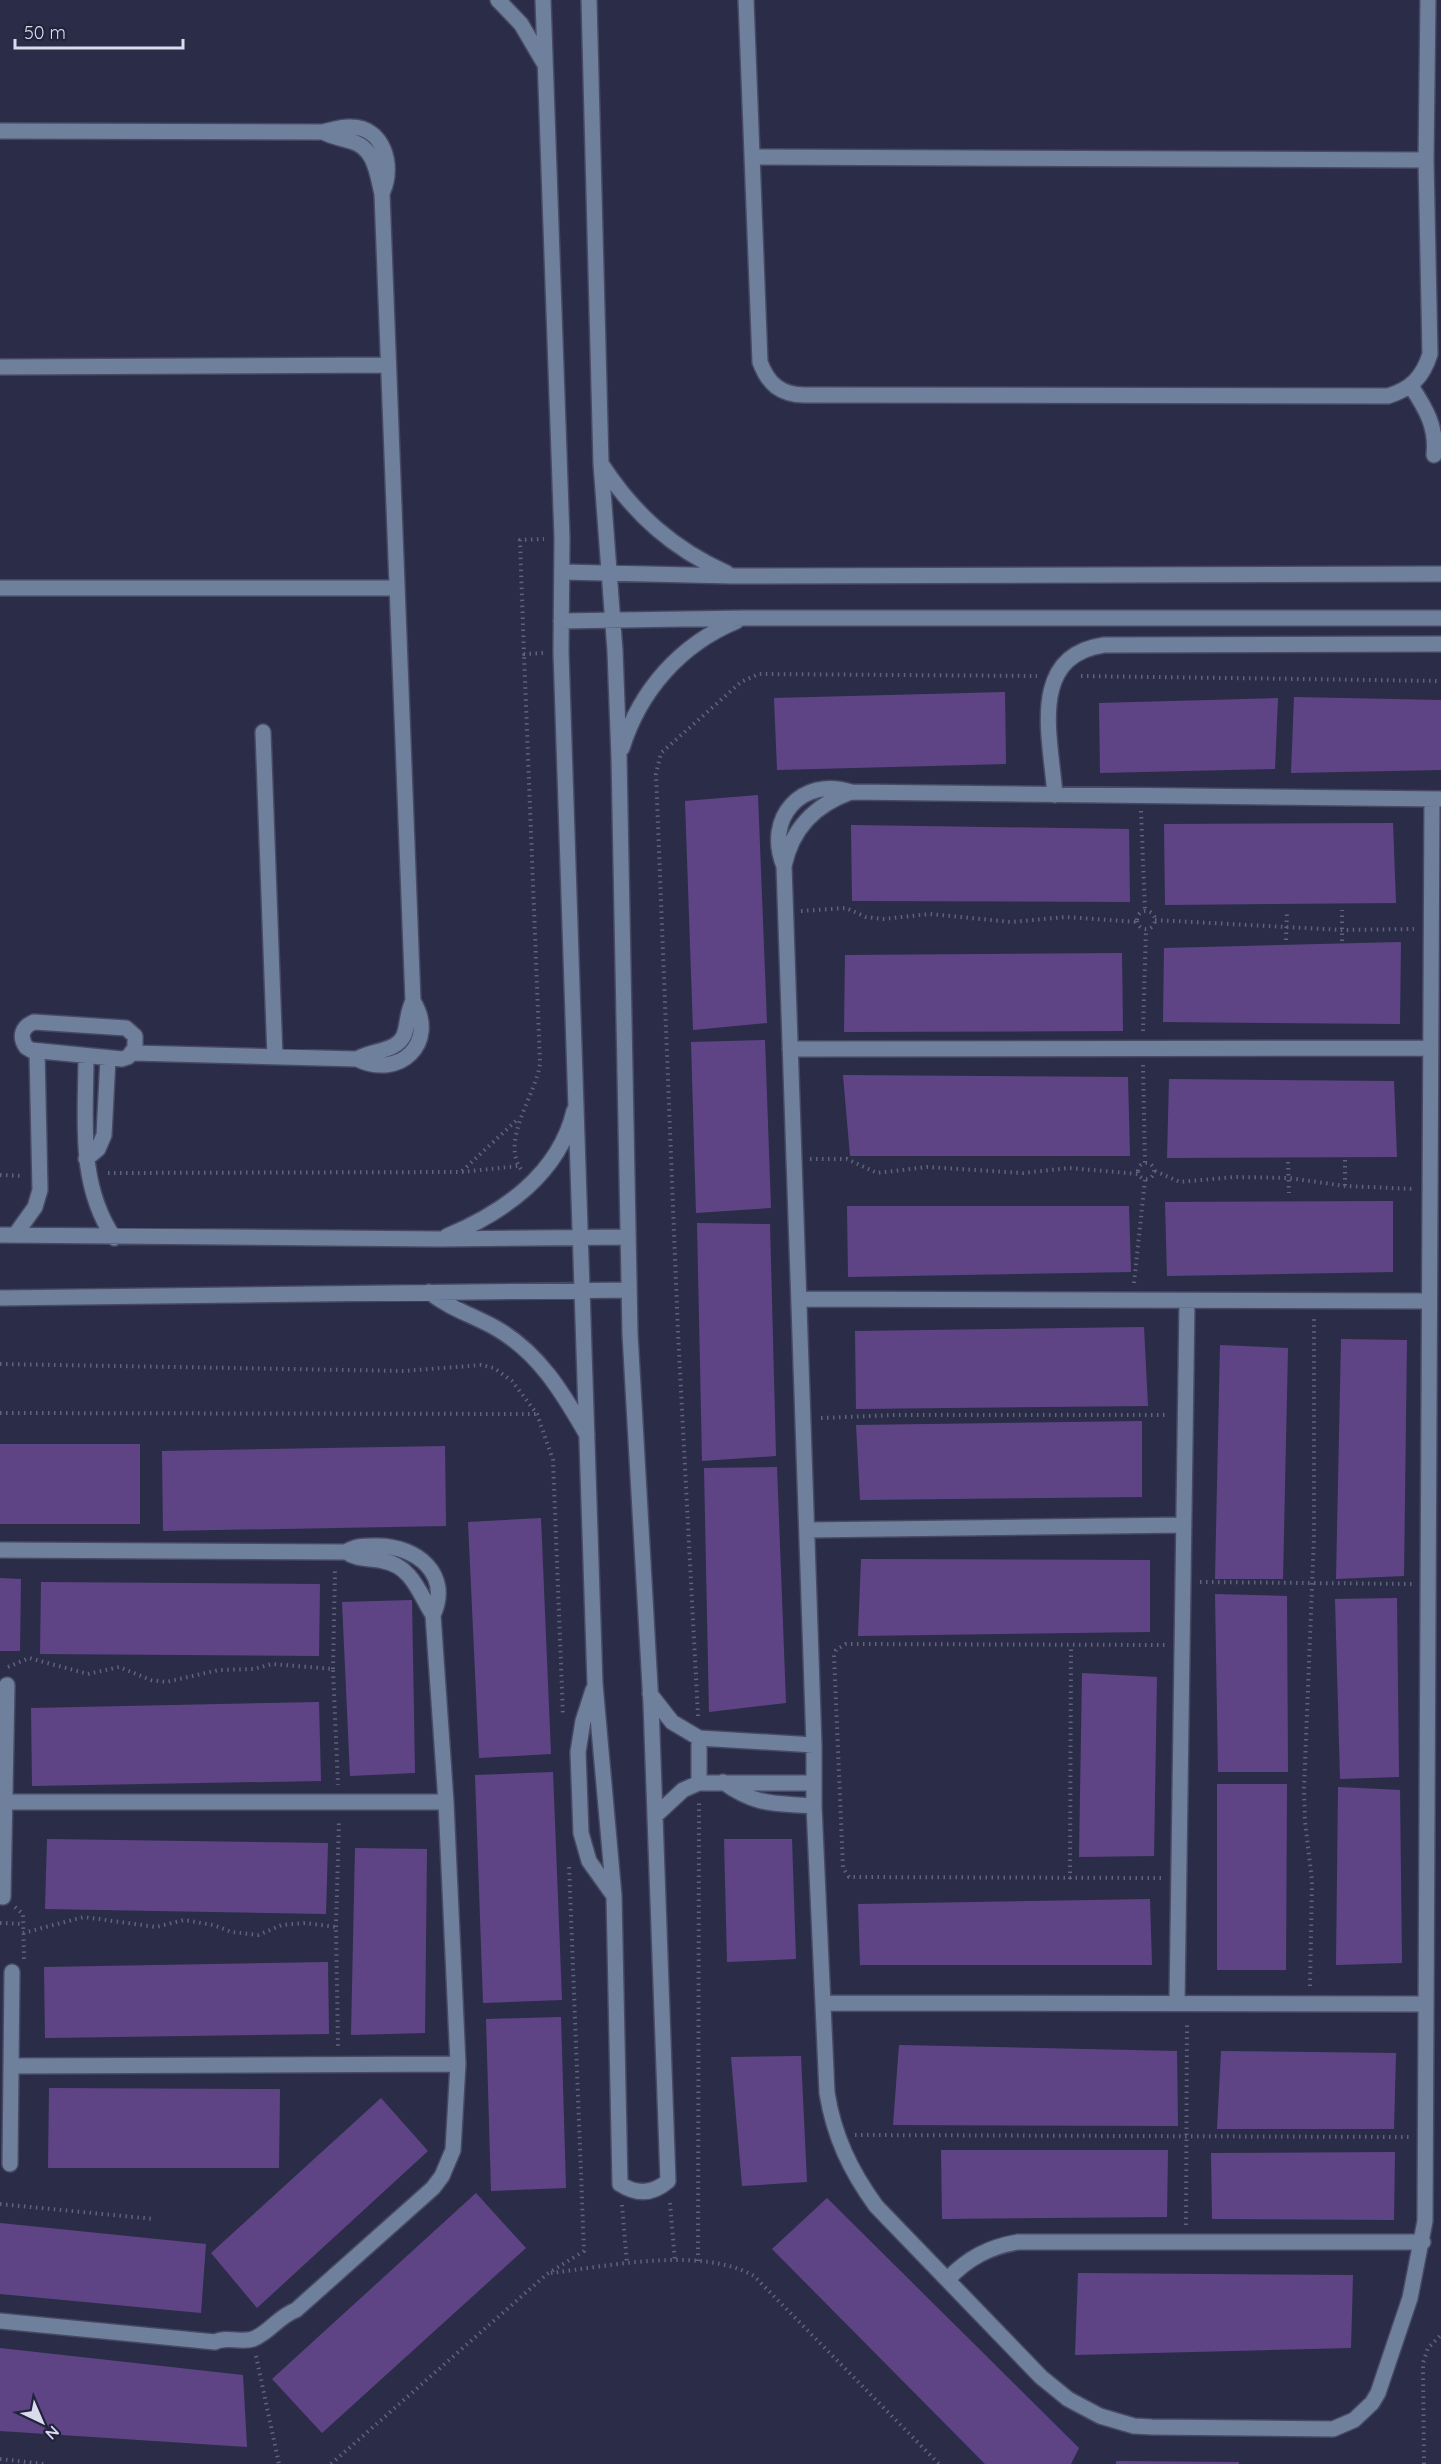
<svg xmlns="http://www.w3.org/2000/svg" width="1441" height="2464" viewBox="0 0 1441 2464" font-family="Quicksand,sans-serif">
<rect width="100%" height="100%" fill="#2b2d48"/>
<path fill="#5f4485" d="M1005,692l1,72 -229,6 -3,-72z
M1294,697l147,3v70l-150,3z
M1278,698l-3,71 -175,4 -1,-70z
M758,795l9,228 -74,7 -8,-229z
M1393,823l3,80 -231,2 -1,-81z
M851,825l278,4 1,73 -278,-1z
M1401,942l-1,82 -237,-2 1,-74z
M1122,953l1,78 -279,1 1,-77z
M765,1040l6,168 -75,5 -5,-171z
M843,1075l285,2 2,79h-280z
M1169,1079l225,2 3,76 -230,1z
M1393,1201v71l-226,4 -2,-74z
M847,1206h282l2,66 -283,5z
M697,1223l73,1 6,232 -74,5z
M1144,1327l4,79 -292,3 -1,-78z
M1341,1339l66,1 -3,236 -68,3z
M1220,1345l68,3 -5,231h-68z
M1142,1421v76l-282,3 -4,-75z
M0,1444h140v80h-140z
M445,1446l1,80 -283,5 -1,-80z
M777,1467l9,236 -77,9 -5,-244z
M541,1518l10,236 -72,4 -11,-236z
M861,1559l289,1v72l-292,4z
M0,1578l21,1 -1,72h-20z
M41,1582l279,2 -1,72 -279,-2z
M1215,1594l72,2 1,176h-70z
M1397,1598l2,179 -59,2 -5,-180z
M412,1600l3,173 -65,3 -8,-174z
M1082,1673l75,4 -3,179 -75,1z
M319,1702l2,79 -289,5 -1,-78z
M553,1772l9,228 -79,3 -8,-228z
M1217,1784h70l-1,186h-69z
M1338,1787l62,3 2,173 -66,2z
M47,1839l281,4 -2,71 -281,-5z
M724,1839h68l4,120 -69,3z
M355,1848l72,1 -2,184 -74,2z
M1150,1899l2,66h-292l-2,-61z
M328,1962l1,72 -284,4 -1,-71z
M561,2017l5,171 -75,3 -5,-172z
M899,2045l278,6 1,75 -285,-1z
M1221,2051l175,2 -2,76h-177z
M801,2056l6,126 -65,4 -11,-129z
M49,2088l231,1 -1,79h-231z
M381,2098l47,53 -171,157 -46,-55z
M941,2150h227l-1,67 -225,2z
M1395,2152l-1,68 -182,-1 -1,-66z
M476,2193l50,55 -204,185 -50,-54z
M827,2198l252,250 -8,16h-86l-213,-215z
M0,2223l206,21 -5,69 -201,-19z
M1078,2273l275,2 -2,73 -276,7z
M0,2348l243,27 4,72 -247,-16z
M1116,2461l123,1v2h-123z"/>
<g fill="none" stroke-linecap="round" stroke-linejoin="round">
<g stroke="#474963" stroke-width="18">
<path id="minor" d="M498,0l23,24 23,39
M543,0l19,538 -1,114 34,1032 19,212 6,288c17,11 33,10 48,-3l-17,-477 -21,-370 -11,-577 -4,-106 -14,-187 -12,-464
M746,0l14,362c8,22 21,33 45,33l583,1c23,-7 35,-19 42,-42l-4,-194 2,-160
M0,131l323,1c9,-2 19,-6 28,-5 33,0 43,39 32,64
M323,132c9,5 17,6 27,9 25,6 27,32 32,53l31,807c-6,11 -5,23 -9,34 -7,17 -33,15 -47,24
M753,157l673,3
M0,367l388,-2
M1411,386c15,23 26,41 23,69
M602,465c32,49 71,84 125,108
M562,572l170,4 709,-2
M0,588h397
M561,621l184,-3h696
M263,732l12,325
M622,748c18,-58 59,-104 115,-127
M851,792c-36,13 -59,36 -67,74l30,879v61l13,287c7,43 23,77 49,113l165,171 27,22 32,17 34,10 18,1 181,2 21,-9 18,-17 6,-10 32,-95 15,-77 7,-1422
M1055,795c-4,-56 -28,-139 49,-150l337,-1
M784,866c-20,-48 18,-90 67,-74l590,7
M34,1022l92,6 9,8v12l-7,9 -6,2 -91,-9 -5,-3c-7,-11 -4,-20 8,-25z
M790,1049l639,-1
M133,1053l224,6c42,21 82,-16 56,-58
M86,1056c0,63 -9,127 28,182
M86,1159l12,-10 6,-14 4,-77
M0,1235l439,4 189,-2
M15,1235l20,-28 5,-17 -3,-139
M447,1236c56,-23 112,-62 127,-125
M429,1292c20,16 43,23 65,35 44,24 69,66 93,108
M0,1298l629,-8
M799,1299l630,2
M807,1530l377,-5
M0,1550l346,2c11,8 24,6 37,9 29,5 36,32 50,54
M593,1690l-10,31 -5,31 3,81 8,28 25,35
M650,1694l22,28 27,16 115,7
M723,1782c33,24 51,21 91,24
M699,1783v-45
M5,1802h441
M655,1816l28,-26 16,-7h115
M3,1897l4,-212
M823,2003l603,1
M1177,2003l10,-702
M11,2066l447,-2
M10,2164l2,-192
M948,2279c20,-21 41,-32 70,-37h405
M0,2321l215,21c12,-6 25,1 38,-3 16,-6 26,-23 43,-29l137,-122 9,-12 11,-26 5,-86 -12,-262 -13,-187c19,-41 -17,-69 -55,-69 -12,0 -22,-1 -32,6"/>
</g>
<path stroke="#61637c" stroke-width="4" stroke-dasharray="1.5 4.5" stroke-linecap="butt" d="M543,653l-19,1 -4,-114 24,-1
M1081,676l360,5
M1141,811l4,99
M1137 920a9 9 0 1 1 18 0a9 9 0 1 1-18 0Z
M801,911l45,-3 20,9 17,2 47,-5 81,8 55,-5 71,5
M1155,920l187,10 72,-1
M1286,940l1,-29
M1342,941v-31
M1143,1031l3,-102
M1143,1065l2,98
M810,1159h37l30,14 50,-6 96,6 46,-5 69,6
M1345,1160v26
M1288,1162l1,31
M1138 1171a8 8 0 1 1 16 0a8 8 0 1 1-16 0Z
M521,1169c-21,-29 16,-76 19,-106l-16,-409
M462,1171l56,-52
M1155,1171l25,11 54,-5 55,1 56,8 68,3
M108,1173l354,-1 56,-6
M0,1175l23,1
M1134,1283l11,-103
M0,1364l404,7 77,-6 13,3 18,13 25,33 16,46 10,256
M0,1413l536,1
M821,1418l74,-3h272
M1200,1582l212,2
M8,1667l21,-9 59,16 31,-7 32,13 15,2 53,-12 35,-1 18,-5 61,5 5,116
M333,1669l2,-98
M698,1716l-20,-383 -22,-559 5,-21 80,-71 18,-8 278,2
M1161,1878l-312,-1 -6,-9 -9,-213 2,-5 10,-6 320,1
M1070,1879l1,-234
M15,1907l8,7 1,45
M0,1923l23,1
M336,1927l3,-107
M23,1933l61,-16 72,10 28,-7 29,5 19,7 26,3 24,-10 23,-2 31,4 2,119
M1310,1986l2,-105 -7,-60 -1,-32 10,-252v-220
M855,2135l554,2
M670,2203l5,59
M0,2204l154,15
M622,2205l5,59
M1186,2225l1,-203
M698,2261l1,-459
M551,2273c59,-7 150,-27 203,3l185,188
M256,2356l23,108
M0,2459l44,5
M331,2464l216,-190 37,-23 -15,-387
M1424,2464l-1,-101 5,-15 13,-13"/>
<use href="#minor" stroke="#6e809c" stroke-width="15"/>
</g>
<g transform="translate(42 2422) rotate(136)" stroke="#21233d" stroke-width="4.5" paint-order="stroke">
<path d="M0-4.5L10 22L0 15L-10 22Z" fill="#dadcee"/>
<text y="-9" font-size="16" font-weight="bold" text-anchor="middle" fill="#dadcee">N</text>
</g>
<path d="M15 39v9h168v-9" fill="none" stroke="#dadcee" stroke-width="3"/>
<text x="24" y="39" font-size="18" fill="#dadcee" stroke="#21233d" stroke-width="4.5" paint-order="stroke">50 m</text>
</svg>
